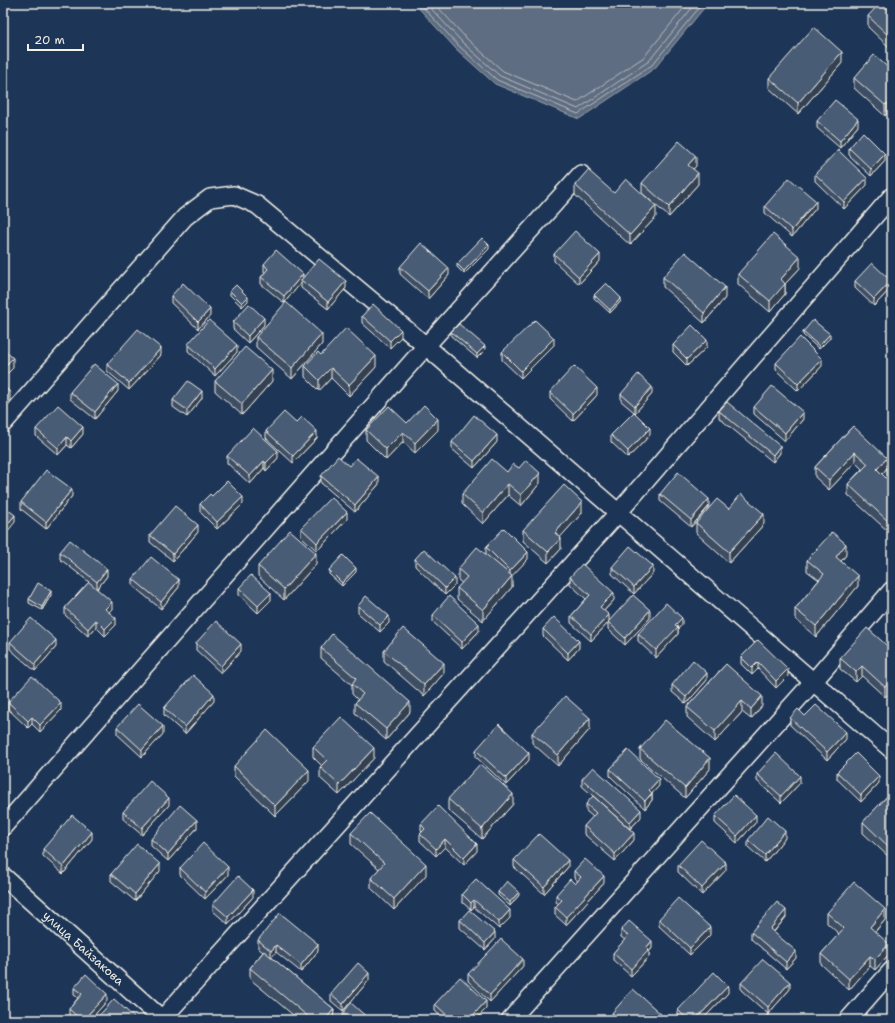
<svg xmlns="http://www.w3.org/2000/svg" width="895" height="1023" viewBox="0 0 895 1023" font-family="'Shantell Sans',sans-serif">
<rect width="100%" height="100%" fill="#1d3557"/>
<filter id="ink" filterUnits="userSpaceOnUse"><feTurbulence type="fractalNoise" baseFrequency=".025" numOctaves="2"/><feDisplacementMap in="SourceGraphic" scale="8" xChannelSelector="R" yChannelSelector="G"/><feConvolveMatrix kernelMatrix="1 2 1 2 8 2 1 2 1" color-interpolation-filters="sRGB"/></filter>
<g filter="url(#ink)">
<path fill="#5e6d82" stroke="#9aa2ab" d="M414,3h294l-53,65 -76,51 -84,-35 -39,-35z"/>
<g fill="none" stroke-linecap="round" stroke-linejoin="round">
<path stroke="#b8bcbf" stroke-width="1" d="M419,3l40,43 38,34 81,34 74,-49 51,-62
M426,3l37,40 37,33 78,33 71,-48 47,-58
M434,3l33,36 36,32 74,31 67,-45 44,-54"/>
<g stroke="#f4f1e8" stroke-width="20">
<g id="minor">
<path d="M3,424l182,-207 25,-19 24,-3 23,10 169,141 466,404"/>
<path d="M3,827l423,-481 155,-172"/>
<path id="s1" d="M3,876l160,144"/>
<path d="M162,1019l456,-506 274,-317"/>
<path d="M510,1020l304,-339 78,-91"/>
<path d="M848,1020l44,-50"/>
</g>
</g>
<use href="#minor" stroke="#1d3557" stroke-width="17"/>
</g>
<path fill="#3e4e64" stroke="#f4f1e8" d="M892,3v47l-24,-23v-11z
M842,63l-44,51 -29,-26v-10z
M892,71v47l-5,-5 -2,3 -31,-28v-10z
M817,121l41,5 -18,22 -23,-20z
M849,148l36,13 -14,15 -22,-21z
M696,166l-3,3 5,15 -29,33 -27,-24v-10z
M815,174l52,11 -23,24 -29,-28z
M575,185l39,8 42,24 -26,28 -55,-50z
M765,206l51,2 -24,29 -27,-24z
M892,226v12l-2,-2v-7z
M489,249l-25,25 -7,-7v-3z
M554,254l46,7 -21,23 -25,-23z
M264,264l39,14 43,10 -18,21 -27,-21v-5l-17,20 -23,-19v-7l4,-4 -1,-1z
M400,267l49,8 -21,24 -28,-25z
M800,268l-15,16v10l-15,18 -32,-28v-10z
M663,277l62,21 -21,25 -41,-36z
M855,281l36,7 -17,18 -19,-18z
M230,291l18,10 -6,6 -12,-12z
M594,295l27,6 -11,12 -16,-15z
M171,296l39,20 -12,13 -27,-26z
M362,316l39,21 -11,11 -28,-25z
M233,322l31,3 -16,18 -15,-14z
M451,332l34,18 -8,8 -26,-22z
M803,332l27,6 -11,11 -16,-14z
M256,337l66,7 -30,35 -36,-32z
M188,344l49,8 -22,24 -27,-25z
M554,345l-33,33 -19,-18v-8z
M673,345l34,2 -20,19 -14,-14z
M161,355l-32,35 -22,-19v-7z
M321,355l55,12 -27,29 -18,-18 -12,13 -14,-14v-11z
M776,363l46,3 -24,25 -22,-21z
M215,381h57l-30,34 -27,-24z
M118,391l-23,28 -25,-20v-7z
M550,392l47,3 -24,26 -23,-22z
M621,394h31l-17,19 15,22 -22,23 -17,-16v-7l23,-23 -13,-11z
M202,398l-15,19 -14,-10v-7z
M754,407l49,12 -18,22 -31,-27z
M719,411l61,42 -7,9 -54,-44z
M296,423l21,15 -24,25 -27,-25v-7z
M407,423l31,7 -23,23 -12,-11 -17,18 -20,-20v-10z
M853,426l34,42 -5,6 10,10 -2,49 -42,-38v-11l14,-15 -7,-7 -26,28 -14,-13v-10z
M36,429l47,5 -12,14 -4,-3 -9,10 -22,-19z
M452,442h45l-23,26 -22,-19z
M227,456l51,2 -12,13 -2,-3 -14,16 -23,-21z
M349,466l30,18 -24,28 -34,-29v-7z
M519,468l21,15 -19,23 -13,-11 -25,29 -21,-20v-10l45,-22z
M660,494l49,12 -18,21 -31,-26z
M72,496l-26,33 -25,-20v-7z
M212,496l31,8 -26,25 -17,-17v-8z
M729,509l35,15 -35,39 -33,-30v-10z
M582,513l-22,24 1,12 -13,14 -25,-22v-11z
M347,519l-30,32 -16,-15v-8z
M198,532l-25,29 -23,-19v-7z
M486,547l42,12 -17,17 1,11 -29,34 -26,-22v-11l5,-5 -4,-3v-11l28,-15z
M60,552l47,24 -10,13 15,20 -3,3 7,13 -11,11 -9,-9 -8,9 -23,-21v-7l24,-26 -29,-23z
M846,555l-5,6 17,25 -42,51 -21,-18v-10l24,-29 -12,-9v-11z
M415,559l40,26 -10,10 -30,-29z
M316,564l-32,36 -26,-24v-10z
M612,567l41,6 -19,21 -22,-20z
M329,570l27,2 -14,14 -13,-12z
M570,577l44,23 -10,11 5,11 41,-4 -25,27 -17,-16v-6l-17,18 -20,-18v-7l15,-17 -16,-15z
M133,579l46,8 -18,22 -28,-23z
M239,588l32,12 -13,13 -19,-18z
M51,595l-9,15 -13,-7v-4z
M358,606l31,17 -9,9 -22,-19z
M433,615l46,16 -17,18 -29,-27z
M682,625l-4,4v5l-22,24 -18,-17v-7z
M543,629l36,19 -11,12 -25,-24z
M758,640l30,36 -12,12 -18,-19 -6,6 -11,-11v-7z
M10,642l46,5 -21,24 -25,-22z
M196,643l45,8 -20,22 -25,-23z
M321,648l89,64 -24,28 -31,-27v-10l3,-3 -6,-6v-9l-31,-27z
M892,650l-7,47 -23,-21 -6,6 -16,-13v-11z
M384,651l60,22 -20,23 -40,-35z
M726,664l36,42 -11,13 -9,-7 -27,30 -28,-25v-10z
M707,680l-21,24 -14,-12v-7z
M214,701l-29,33 -21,-19v-7z
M8,702l53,8 -21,22 -8,-8 -4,4 -20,-19z
M805,716l41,23 -19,21 -37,-35v-7z
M117,727l46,7 -21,23 -25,-23z
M590,729l-32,37 -26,-23v-10z
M313,747l61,11 -35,37 -19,-17v-11l2,-1 -9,-9z
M640,749l70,20 -25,29 -45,-39z
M476,750l53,10 -23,25 -30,-28z
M234,766l75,15 -34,35 -41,-40z
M610,769l49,17 -7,7v7l-7,9 -35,-33z
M837,772l42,11 -18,19 -24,-23z
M757,774l43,9 -19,20 -24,-22z
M582,779l59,38 -11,12 -48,-43z
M892,791v65l-2,2 -27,-25v-11z
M448,799l65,5 -31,35 -34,-29z
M586,804l48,36 -19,21 -31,-27v-8l9,-9 -7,-6z
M169,805l-27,30 -19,-16v-7z
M715,816l41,6 -19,21 -22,-20z
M421,824l56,27 -13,14 -19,-18 -9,9 -16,-15v-7l2,-2 -1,-1z
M197,828l-29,33 -17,-15v-7z
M351,833l75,42 -32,35 -23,-22v-10l8,-9 -28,-25z
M785,838l-20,24 -17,-15v-7z
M92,839l-29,35 -20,-18v-7z
M514,860l54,7 -24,27 -30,-27z
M678,865l48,5 -24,25 -24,-23z
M180,868l48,7 -23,24 -25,-24z
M160,871l-25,30 -24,-20v-7z
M574,871l30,12 -38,42 -11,-10v-8l4,-3 -3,-2v-7l19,-11 3,-3 -4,-3z
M476,879l34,39 -11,11 -25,-22 -3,3 -9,-8v-8z
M498,892l21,3 -9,11 -12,-11z
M253,897l-25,27 -15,-13v-7z
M827,913l58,7 -10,12 14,22 -14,16 -5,-4 -21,24 -28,-26v-10l18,-20 -12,-11z
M786,917l-12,15 22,26 -10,11 -35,-30v-7z
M659,919l51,16 -20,20 -31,-29z
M460,920l35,19 -10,11 -25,-22z
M621,930l31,18 -3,4v5l-18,19 -18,-16v-7l12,-13 -4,-3z
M258,940l60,11 -17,21 -25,-20 -5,5 63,52 -1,11h-34l-49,-41v-11l13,-16 -5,-4z
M523,966l-33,36 -22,-21v-7z
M369,980l-26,31 -12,-10v-7z
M741,983l49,6 -22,25 -27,-24z
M74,988l33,13 -17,19h-17l-4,-4v-7l9,-11 -4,-3z
M728,993l-26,27h-21l-3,-3v-7z
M435,1004l51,5 -11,11h-30l-10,-9z
M343,1013l27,7h-27z
M612,1013l50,7h-50z"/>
<path fill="#324051" stroke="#f4f1e8" d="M842,52v11l-44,51v-11z
M887,103v10l-2,3v-11z
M858,119v7l-18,22v-7z
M885,154v7l-14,15v-7z
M696,156v10l-8,9v-10z
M698,173v11l-29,33v-10z
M867,178v7l-23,24v-7z
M816,201v7l-24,29v-7z
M656,206v11l-26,28v-10z
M489,245v4l-25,25v-3z
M600,254v7l-21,23v-7z
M800,257v11l-15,16v10l-15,18v-11l11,-22z
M449,268v7l-21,24v-8z
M303,274v7l-2,-1v3l-17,20v-7z
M346,281v7l-18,21v-7z
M891,281v7l-17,18v-7z
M725,287v11l-21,25v-10z
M248,297v4l-6,6v-4z
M621,298v3l-11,12v-3z
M210,309v7l-12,13v-7z
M264,318v7l-16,18v-7z
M401,330v7l-11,11v-7z
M322,334v10l-30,35v-11z
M830,334v4l-11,11v-3z
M554,338v7l-33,33v-7z
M707,340v7l-20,19v-7z
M237,345v7l-22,24v-7z
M485,346v4l-8,8v-4z
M161,348v7l-32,35v-7z
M376,356v11l-27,29v-11z
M13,358v10l-10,10v-10z
M822,359v7l-24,25v-7z
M331,368v10l-12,13v-11z
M272,370v11l-30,34v-11z
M118,384v7l-23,28v-7z
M652,387v7l-17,19v-7z
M597,388v7l-24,26v-7z
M202,391v7l-15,19v-7z
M10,392v11l-7,7v-10z
M803,412v7l-18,22v-8z
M438,419v11l-23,23v-10z
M83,427v7l-12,14v-7z
M650,428v7l-22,23v-7z
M317,431v7l-24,25v-7z
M403,432v10l-17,18v-11z
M497,435v7l-23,26v-7z
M67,437v8l-9,10v-7z
M780,446v7l-7,9v-7z
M278,451v7l-12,13v-8z
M855,452v10l-26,28v-10z
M887,458v10l-10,12v-11z
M264,461v7l-14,16v-8z
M540,473v10l-19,23v-11z
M379,477v7l-24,28v-7z
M508,484v11l-25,29v-11z
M72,489v7l-26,33v-7z
M243,497v7l-26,25v-7z
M709,499v7l-18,21v-7z
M582,502v11l-27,30v-10z
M347,512v7l-30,32v-8z
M764,514v10l-35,39v-11z
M15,515v7l-12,15v-7z
M892,521v10l-2,2v-10z
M198,525v7l-25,29v-7z
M561,538v11l-13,14v-11z
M846,544v11l-10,12v-10z
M528,552v7l-18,19v-7z
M316,553v11l-32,36v-11z
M653,566v7l-19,21v-7z
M356,568v4l-14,14v-3z
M107,569v7l-10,13v-7z
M512,576v11l-29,34v-11z
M858,576v10l-42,51v-11z
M455,578v7l-10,10v-7z
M179,580v7l-18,22v-7z
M51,591v4l-9,15v-3z
M271,593v7l-13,13v-7z
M614,593v7l-14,15v-8z
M112,602v7l-7,7v-7z
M650,610v8l-25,27v-7z
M609,615v7l-18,19v-7z
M389,616v7l-9,9v-7z
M116,618v7l-11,11v-7z
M682,618v7l-4,4v5l-22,24v-8l19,-25z
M96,620v7l-8,9v-7z
M479,624v7l-17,18v-7z
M56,640v7l-21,24v-7z
M579,641v7l-11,12v-7z
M241,644v7l-20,22v-7z
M758,662v7l-6,6v-7z
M444,663v10l-20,23v-11z
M862,666v10l-6,6v-10z
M788,669v7l-12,12v-7z
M707,673v7l-21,24v-7z
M892,679v11l-7,7v-10z
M214,694v7l-29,33v-7z
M762,696v10l-11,13v-10z
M742,701v11l-27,30v-11z
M410,702v10l-24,28v-11z
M61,703v7l-21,22v-7z
M32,717v7l-4,4v-7z
M590,718v11l-32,37v-11z
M163,726v8l-21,23v-7z
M846,732v7l-19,21v-8z
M374,748v10l-35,37v-10z
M529,753v7l-23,25v-7z
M710,758v11l-25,29v-10z
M309,770v11l-34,35v-10z
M800,776v7l-19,20v-7z
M879,776v7l-18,19v-7z
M659,779v7l-10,11v-7z
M4,784v7l-1,1v-7z
M652,793v7l-7,9v-8z
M513,794v10l-31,35v-10z
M169,798v7l-27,30v-7z
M641,810v7l-11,12v-7z
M756,815v7l-19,21v-7z
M197,820v8l-29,33v-7z
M785,831v7l-20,24v-7z
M92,832v7l-29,35v-7z
M634,833v7l-19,21v-7z
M445,839v8l-9,9v-7z
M477,844v7l-13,14v-7z
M892,845v11l-2,2v-10z
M568,860v7l-24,27v-7z
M726,863v7l-24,25v-7z
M160,864v7l-25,30v-7z
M426,864v11l-32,35v-11z
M228,867v8l-23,24v-7z
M604,876v7l-38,42v-8z
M253,890v7l-25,27v-7z
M519,892v3l-9,11v-4z
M474,900v7l-3,3v-7z
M885,909v11l-15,17v-10z
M510,910v8l-11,11v-7z
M786,910v7l-16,19v-7z
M710,927v8l-20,20v-7z
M495,932v7l-10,11v-7z
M652,941v7l-3,4v5l-18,19v-7l15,-21z
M318,944v7l-17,21v-7z
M889,944v10l-14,16v-11z
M276,945v7l-5,6v-7z
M796,951v7l-10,11v-7z
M870,956v10l-21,24v-11z
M523,959v7l-33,36v-7z
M369,973v7l-26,31v-7z
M790,982v7l-22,25v-7z
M728,986v7l-26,27h-7z
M107,994v7l-17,19h-7z
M486,1001v8l-11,11h-6z
M334,1009l-1,11h-8z
M662,1015v5h-4z"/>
<path fill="#485b74" stroke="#f4f1e8" d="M880,3h12v3l-2,2 2,2v29l-24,-23z
M814,27l28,25 -44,51 -29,-25z
M874,55l18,16v37l-5,-5 -2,2 -31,-27z
M835,100l23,19 -18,22 -23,-20z
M863,132l22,22 -14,15 -22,-21z
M679,141l17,15 -8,9 10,8 -29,34 -27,-24z
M838,150l29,28 -23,24 -29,-28z
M588,170l26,23 12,-14 30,27 -26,29 -55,-50z
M789,178l27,23 -24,29 -27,-24z
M575,231l25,23 -21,23 -25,-23z
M773,234l27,23 -19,22 4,5 -15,17 -32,-27z
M482,238l7,7 -25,26 -7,-7z
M421,243l28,25 -21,23 -28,-24z
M276,250l27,24 -19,22 -23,-19 7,-8 -4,-5z
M685,252l40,35 -21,26 -41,-36z
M319,259l27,22 -18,21 -27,-22z
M872,263l19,18 -17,18 -19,-18z
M183,283l27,26 -12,13 -27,-26z
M606,283l15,15 -11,12 -16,-15z
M236,285l12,12 -6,6 -12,-12z
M286,302l36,32 -30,34 -36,-31z
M249,304l15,14 -16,18 -15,-14z
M373,304l28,26 -11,11 -28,-25z
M209,320l28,25 -22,24 -27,-25z
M535,320l19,18 -33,33 -19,-19z
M813,320l17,14 -11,12 -16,-14z
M459,324l26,22 -8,8 -26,-22z
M692,325l15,15 -20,19 -14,-14z
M346,328l30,28 -27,29 -18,-17 -12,12 -14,-14 13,-14 3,3z
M138,329l23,19 -32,35 -22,-19z
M800,337l22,22 -24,25 -22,-21z
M245,347l27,23 -30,34 -27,-23z
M3,349l10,9 -10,10z
M94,364l24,20 -23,28 -25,-20z
M574,366l23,22 -24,26 -23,-22z
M638,374l14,13 -17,19 -14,-12z
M188,381l14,10 -15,19 -14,-10z
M3,385l7,7 -7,8z
M772,386l31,26 -18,21 -31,-26z
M727,402l53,44 -7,9 -54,-44z
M58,405l25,22 -12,14 -4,-4 -9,11 -22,-19z
M424,405l14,14 -23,24 -12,-11 -17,17 -20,-19 23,-24 18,17z
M284,412l12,11 6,-6 15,14 -24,25 -27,-25z
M634,412l16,16 -22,23 -17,-16z
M474,415l23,20 -23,26 -22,-19z
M853,426l34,32 -10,11 15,15v37l-2,2 -42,-39 20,-20 -13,-12 -26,28 -14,-13z
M253,428l25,23 -12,12 -2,-2 -14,15 -23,-20z
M338,456l11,10 7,-8 23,19 -24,28 -34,-29z
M492,459l15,13 6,-8 6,4 7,-8 14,13 -19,22 -13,-11 -25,29 -21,-19z
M46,470l26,19 -26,33 -25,-20z
M678,472l31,27 -18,21 -31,-26z
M227,481l16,16 -26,25 -17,-18 10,-10 2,2z
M564,485l18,17 -27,31 6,5 -13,14 -25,-22z
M741,494l23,20 -35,38 -33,-29 21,-24 12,10z
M331,497l16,15 -30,31 -16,-15z
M3,506l12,9 -12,15z
M175,506l23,19 -25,29 -23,-19z
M504,528l24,24 -18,19 -24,-24z
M290,530l26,23 -32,36 -26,-23z
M832,532l14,12 -10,13 22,19 -42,50 -21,-17 29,-35 -17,-14z
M70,540l37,29 -10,13 -37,-30z
M630,546l23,20 -19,21 -22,-20z
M477,547l35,29 -29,34 -26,-22 10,-11 -9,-8z
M424,549l31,29 -10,10 -30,-29z
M343,555l13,13 -14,15 -13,-13z
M151,557l28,23 -18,22 -28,-23z
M582,564l32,29 -14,14 9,8 -18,19 -20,-18 19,-21 -20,-18z
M251,575l20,18 -13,13 -19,-18z
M89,582l23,20 -7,7 11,9 -11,11 -9,-9 -8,9 -23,-21z
M38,583l13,8 -9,16 -13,-8z
M633,595l17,15 -25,28 -17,-16z
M366,596l23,20 -9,9 -22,-19z
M449,596l30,28 -17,18 -29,-27z
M666,603l16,15 -7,7 3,2 -22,23 -18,-16z
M554,617l25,24 -11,12 -25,-24z
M31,618l25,22 -21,24 -25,-22z
M216,621l25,23 -20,22 -25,-23z
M403,628l41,35 -20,22 -40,-34z
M867,628l25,22v29l-7,8 -23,-21 -6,6 -16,-14z
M332,634l78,68 -24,27 -31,-26 8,-9 -11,-10 4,-6 -35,-30z
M758,640l30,29 -12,12 -18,-19 -6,6 -11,-11z
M693,660l14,13 -21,24 -14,-12z
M726,664l36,32 -11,13 -9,-8 -27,30 -28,-24z
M193,675l21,19 -29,33 -21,-19z
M32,676l29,27 -21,22 -8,-8 -4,4 -20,-19z
M565,696l25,22 -32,37 -26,-22z
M138,704l25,22 -21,24 -25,-23z
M816,705l30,27 -19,20 -37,-34 8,-9 7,7z
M341,717l33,31 -35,37 -19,-18 7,-7 -14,-13z
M665,720l45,38 -25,30 -45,-39z
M499,724l30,29 -23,25 -30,-28z
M267,730l42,40 -34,36 -41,-40z
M628,750l31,29 -10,11 3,3 -7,8 -35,-32z
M776,753l24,23 -19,20 -24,-22z
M856,753l23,23 -18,19 -24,-23z
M480,764l33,30 -31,35 -34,-30z
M593,767l48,43 -11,12 -48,-43z
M150,781l19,17 -27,30 -19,-16z
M892,791v54l-2,3 -27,-26z
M734,795l22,20 -19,21 -22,-20z
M593,796l41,37 -19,21 -31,-28 12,-13 -10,-9z
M180,805l17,15 -29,34 -17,-15z
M438,806l39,38 -13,14 -19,-19 -9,10 -16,-15 5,-5 -4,-5z
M370,813l56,51 -32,35 -23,-21 13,-15 -33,-30z
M72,815l20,17 -29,35 -20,-18z
M768,816l17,15 -20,24 -17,-15z
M539,834l29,26 -24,27 -30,-27z
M701,840l25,23 -24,25 -24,-23z
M203,843l25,24 -23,25 -25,-24z
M137,844l23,20 -25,30 -24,-20z
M585,859l19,17 -38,41 -11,-10 7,-7 -6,-5 14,-16 5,5 6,-7 -7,-6z
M238,876l15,14 -25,27 -15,-13z
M476,879l34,31 -11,12 -25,-22 -3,3 -9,-9z
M507,881l12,11 -9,10 -12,-10z
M854,882l31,27 -15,18 19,17 -14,15 -5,-3 -21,23 -28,-25 23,-26 -17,-15z
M678,898l32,29 -20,21 -31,-29z
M777,902l9,8 -16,19 26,22 -10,11 -35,-30z
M469,910l26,22 -10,11 -25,-23z
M280,913l38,31 -17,21 -25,-20 -5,6 -13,-11z
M629,921l23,20 -6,7 3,2 -18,19 -18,-16 15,-17 -7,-6z
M501,939l22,20 -33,36 -22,-21z
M264,951l70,58 -9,11h-13l-62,-52z
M763,959l27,23 -22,25 -27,-24z
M358,963l11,10 -26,31 -12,-10z
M714,972l14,14 -33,34h-7l-10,-10z
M86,974l21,20 -24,26h-2l-12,-11 13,-15 -8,-6z
M460,977l26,24 -17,19h-17l-17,-16z
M633,989l29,26 -4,5h-38l-8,-7z
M114,999l23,21h-42z
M351,1003l19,17h-19l-8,-7z
M768,1014l6,6h-11z
M419,1015l5,5h-9z
M892,1016v4h-4z"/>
</g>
<g text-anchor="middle" stroke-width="3.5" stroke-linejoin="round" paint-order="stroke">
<g font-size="12" fill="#f4f1e8" stroke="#1d3557">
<text dy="4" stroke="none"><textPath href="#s1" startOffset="108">улица Байзакова</textPath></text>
</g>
</g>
<rect width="895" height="1023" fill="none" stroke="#1d3557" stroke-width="16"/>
<rect x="8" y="8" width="879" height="1007" fill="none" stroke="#f4f1e8" stroke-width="1.5" filter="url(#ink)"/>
<path d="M28 44v6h55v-6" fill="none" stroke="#f4f1e8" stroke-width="2"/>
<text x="34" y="44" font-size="12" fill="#f4f1e8" stroke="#1d3557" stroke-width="3" paint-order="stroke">20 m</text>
</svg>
